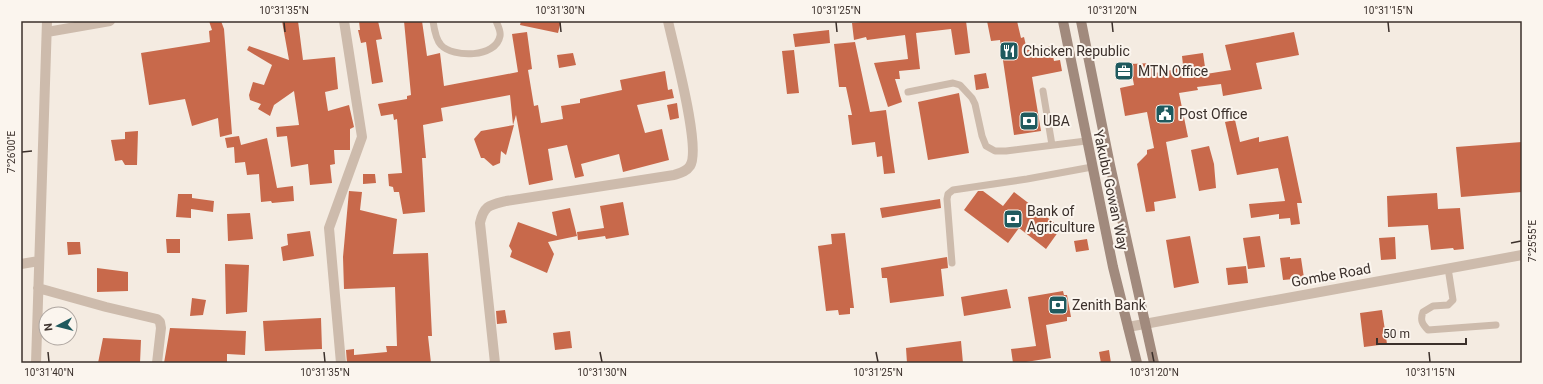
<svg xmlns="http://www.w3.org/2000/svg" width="1543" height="384" viewBox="0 0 1543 384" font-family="Roboto,sans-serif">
<rect width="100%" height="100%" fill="#f4ebe1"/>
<path fill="#c8694b" d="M209,21h12l3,8 8,105 -12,3 -2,-19 -26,8 -7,-27 -36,6 -8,-52 69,-11 -1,-11 3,-1z
M282,21h16l5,39 32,-3 3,32 -13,3 3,19 21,-6 5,22 -4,2v21h-16l1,14 -5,1 2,18 -22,2 -2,-21 -17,3 -4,-31 -10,1 -1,-10 23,-2 -5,-34 -20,14 -4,11 -12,-7 3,-5 -11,-4 -1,-5 4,-13 11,3 8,-20 -25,-15 2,-4 40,14z
M359,21h19l4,18 -6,1 7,42 -11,2 -6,-42 -5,1 -3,-13h2z
M404,21h18l5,35 13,-3 4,33 74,-14 -6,-38 15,-2 5,37 -4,1 6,36 4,-1 3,18 22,-4 -2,-13 19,-3v-4l42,-9 -2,-10 45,-9 3,19 4,-1 2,9 -37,7 8,28 17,-4 7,31 -46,12 -4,-18 -38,10 3,12 -9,2 -8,-33 -19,4 5,31 -24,5 -13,-70 -3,10 -3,-30 -69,13 2,13 -20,4 3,33h-4l3,54 -22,2 -4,-22h-5l-1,-5 -4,-1 -1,-12 14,-1 -5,-54 -3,1 -1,-6 -12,2 -3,-12 29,-5v-3l4,-1z
M521,21h40l-3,12 -38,-8z
M870,21h96l4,32 -15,2 -4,-26 -35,4 4,36 -21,2 1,8h-5l7,23 -14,5 -14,-44 34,-4 -3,-24 -38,5 -1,-3 -12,3 -2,-17z
M987,21h30l4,17 3,-1 3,13 24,-4 3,15 6,-1 2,11 -30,6 9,54 -27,4 -14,-95 -9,1z
M829,30l1,13 -35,4 -2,-13z
M1294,32l5,23 -43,8 6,26 -39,7 -2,-12 -24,3 1,3 -19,3 9,44 -22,5 10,56 -22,4 1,9 -9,1 -9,-48 10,-10v-4l7,-2 -7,-36 -22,4 -5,-28 14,-3 -4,-21 22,-1 3,10 17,-3v-3l11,-2 -1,-9 21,-3 3,21 25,-4 -6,-25z
M855,42l15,70 16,-2 9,63 -11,1 -2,-18 -5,1 -2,-15 -23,3 -4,-30h4l-6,-28h-7l-5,-43z
M794,50l5,43 -12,1 -5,-43z
M573,53l3,12 -17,3 -2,-13z
M986,73l3,15 -13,2 -2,-15z
M959,93l10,60 -41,7 -10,-58z
M677,103l2,15 -9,2 -3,-15z
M1235,120l5,22 19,-5v5l29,-6 14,67h-5l3,21 -9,1 -1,-7 -11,1v-5l-28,4 -2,-14 36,-3 -7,-33 -41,7 -12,-53z
M514,125l-8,30 -5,-4 -1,12 -7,3 -9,-8h-3l-7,-19 7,-8z
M138,131l-1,34h-12l-3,-5 -7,1 -4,-21 14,-1v-7z
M239,136l2,9 26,-7 10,50 16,-2 1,15 -22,2 -1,-2 -10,1 -2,-28 -12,1 -2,-13 -10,1 -1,-16 -7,1 -2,-10z
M1522,142v50l-61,5 -5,-50z
M1209,146l5,18 2,24 -17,3 -8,-41z
M363,174h12l1,9 -13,1z
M349,191l13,1 -2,18 37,9 -4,35 35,-1 4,83h-4l3,27h-84l-1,-13 8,-1v6l33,-3 -1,-6h11l-2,-59 -51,2 -1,-32z
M978,191h5l20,15 11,-14 47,36 -15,21 -27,-21 -11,15 -44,-33z
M1437,193l1,16 22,-1 4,41 -10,1 -1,-2 -22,2 -3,-25 -40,2 -1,-31z
M178,194h14v4l22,3 -1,11 -22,-3v9l-15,-1z
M940,199l1,9 -59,10 -2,-10z
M623,202l6,33 -23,4 -1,-3 -27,4 -1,-8 27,-4 -4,-22z
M570,208l7,28 -29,6 6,12 -7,19 -37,-16 2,-6 -3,-5 9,-24 39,14 -5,-24z
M250,213l3,26 -25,2 -1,-27z
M310,231l4,25 -31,5 -2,-14 7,-2 -1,-11z
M845,233l9,75h-4v6l-11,1 -1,-5 -12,1 -8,-65 14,-2 -1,-10z
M1190,236l9,47 -25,5 -8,-48z
M1260,236l5,31 -17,2 -5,-31z
M1395,237l1,22 -15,1 -2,-22z
M166,239h14v14h-13z
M1087,239l2,11 -13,2 -2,-11z
M67,242h13l1,12 -13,1z
M947,257l1,11 -7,1 3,27 -54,7 -3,-25h-5l-1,-10z
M1290,257v2l11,-1 3,20 -21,2 -3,-22z
M225,264l24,1 -2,47 -21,2z
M1246,266l2,17 -20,2 -2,-17z
M97,268l31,4v19l-31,1z
M1007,289l4,19 -47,8 -3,-19z
M1063,291l1,4h3l4,22h-4v4l-21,4 5,33 -25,4v1h-13l-2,-14 25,-3 -8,-49z
M192,298l14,2 -3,15 -13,1z
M505,310l2,13 -10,1 -1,-13z
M1382,310l5,34 -23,3 -4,-34z
M321,318l1,31 -57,2 -2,-30z
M170,328l76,3 -1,24 -18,-1v9h-63z
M570,331l2,17 -17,2 -2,-17z
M103,338l38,2 -1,23h-42z
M961,341l2,22h-56l-1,-15z
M1109,350l2,13h-10l-2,-11z"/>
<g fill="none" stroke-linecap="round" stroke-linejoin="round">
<path stroke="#cdbbac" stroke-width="7" d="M433,21c1,7 3,19 8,24 12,13 55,13 59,-9 1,-5 -2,-10 -4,-15
M1043,91l9,54
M908,92l45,-9 7,2 12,13 3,6 7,32 4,10 9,5h11l80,-10
M952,263l-5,-64 1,-5 5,-4 74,-11 65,-12
M1448,268l5,32 -5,5 -15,1 -10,6c-3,8 -1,12 5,18l68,-5"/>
<path stroke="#cdbbac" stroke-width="10" d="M47,32l63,-11
M21,264l18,-3
M38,288l68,19 51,12 3,3 1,6 -4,35
M1128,327l394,-72
M36,363l11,-342
M341,363l-12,-135 33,-91 -18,-116
M495,363l-15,-140c4,-18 10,-18 26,-22l168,-26c6,-2 12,-3 16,-9 12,-17 -17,-121 -22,-145"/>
<path stroke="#a18a7d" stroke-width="10" d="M1063,21l50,246 24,96
M1081,21l29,144 44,198"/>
</g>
<path fill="none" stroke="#3b302b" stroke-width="1.5" d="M284,22l1,10M560,22l1,10M836,22l1,10M1112,22l1,10M1388,22l1,10M22,152l10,-1M1511,243l10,-2M48,352l1,10M324,352l1,10M600,352l2,10M876,352l2,10M1152,352l2,10M1429,352l1,10"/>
<defs>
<g id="restaurant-square" transform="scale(1)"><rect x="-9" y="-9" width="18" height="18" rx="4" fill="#1f5a5e" stroke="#fbf5ee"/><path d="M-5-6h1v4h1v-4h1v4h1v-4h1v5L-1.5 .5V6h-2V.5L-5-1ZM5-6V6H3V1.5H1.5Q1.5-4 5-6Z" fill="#fff"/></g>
<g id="office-square" transform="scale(1)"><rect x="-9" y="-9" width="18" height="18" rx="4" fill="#1f5a5e" stroke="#fbf5ee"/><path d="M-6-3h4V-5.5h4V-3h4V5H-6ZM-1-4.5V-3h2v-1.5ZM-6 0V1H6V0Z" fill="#fff"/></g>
<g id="civic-square" transform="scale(1)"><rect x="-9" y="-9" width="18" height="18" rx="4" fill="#1f5a5e" stroke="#fbf5ee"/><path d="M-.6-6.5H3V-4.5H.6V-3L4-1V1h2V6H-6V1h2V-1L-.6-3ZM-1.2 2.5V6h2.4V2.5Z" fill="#fff"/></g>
<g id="bank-square" transform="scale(1)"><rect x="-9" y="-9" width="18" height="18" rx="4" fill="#1f5a5e" stroke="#fbf5ee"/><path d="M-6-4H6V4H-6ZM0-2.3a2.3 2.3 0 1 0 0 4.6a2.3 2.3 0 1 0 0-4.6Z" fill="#fff"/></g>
</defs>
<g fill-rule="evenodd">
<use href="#restaurant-square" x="1009" y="51"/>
<use href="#office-square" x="1124" y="71"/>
<use href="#civic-square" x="1165" y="114"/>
<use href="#bank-square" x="1029" y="121"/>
<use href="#bank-square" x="1013" y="219"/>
<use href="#bank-square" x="1058" y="305"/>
</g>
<g text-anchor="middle" stroke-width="4" stroke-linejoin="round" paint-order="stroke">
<g font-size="14" fill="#3b302b" stroke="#fbf5ee" text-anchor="start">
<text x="1023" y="56">Chicken Republic</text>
<text x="1138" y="76">MTN Office</text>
<text x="1179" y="119">Post Office</text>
<text x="1043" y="126">UBA</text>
<text x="1027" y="216">Bank of<tspan x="1027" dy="16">Agriculture</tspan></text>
<text x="1072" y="310">Zenith Bank</text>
</g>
<g font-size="14" fill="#3b302b" stroke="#fbf5ee">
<text transform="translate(1111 190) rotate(78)" y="5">Yakubu Gowan Way</text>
<text transform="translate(1331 275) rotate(-10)" y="5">Gombe Road</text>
</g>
</g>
<rect width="1543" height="384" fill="none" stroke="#fbf5ee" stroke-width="44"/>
<g transform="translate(58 326) rotate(263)"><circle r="19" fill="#fbf5ee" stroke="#aea6a0"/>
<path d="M0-3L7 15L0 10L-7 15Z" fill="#1f5a5e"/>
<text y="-6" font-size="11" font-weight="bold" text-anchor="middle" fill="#3b302b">N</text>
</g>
<path d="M1377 338v6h89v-6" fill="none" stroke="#3b302b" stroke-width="2"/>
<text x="1383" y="338" font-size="12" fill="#3b302b" stroke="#fbf5ee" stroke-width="3" paint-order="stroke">50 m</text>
<rect x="22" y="22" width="1499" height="340" fill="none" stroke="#3b302b" stroke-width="1.5"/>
<g font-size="10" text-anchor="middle" fill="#3b302b">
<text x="284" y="14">10°31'35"N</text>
<text x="560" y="14">10°31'30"N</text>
<text x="836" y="14">10°31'25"N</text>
<text x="1112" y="14">10°31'20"N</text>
<text x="1388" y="14">10°31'15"N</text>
<text transform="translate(11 152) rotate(-90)" y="4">7°26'00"E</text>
<text transform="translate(1532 241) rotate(-90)" y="4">7°25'55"E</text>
<text x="49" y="376">10°31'40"N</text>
<text x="325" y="376">10°31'35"N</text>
<text x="602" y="376">10°31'30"N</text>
<text x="878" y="376">10°31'25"N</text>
<text x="1154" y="376">10°31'20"N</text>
<text x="1430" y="376">10°31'15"N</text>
</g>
</svg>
